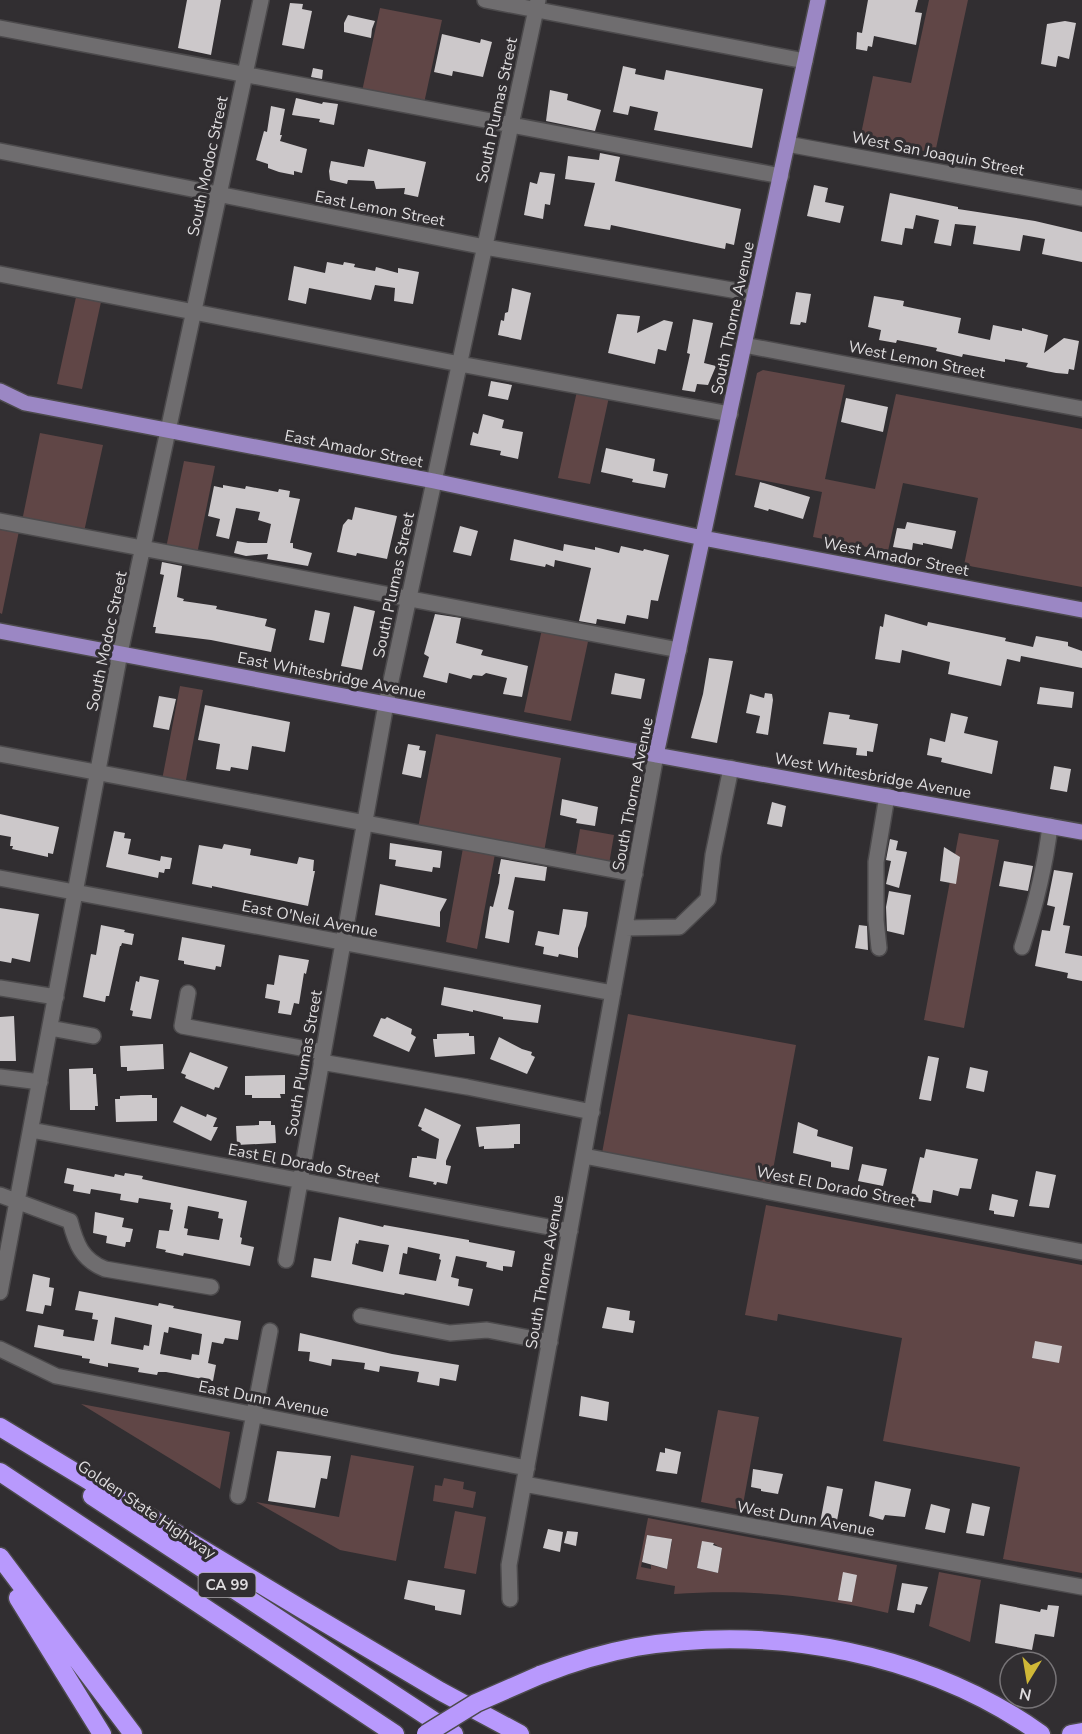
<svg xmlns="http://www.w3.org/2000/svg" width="1082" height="1734" viewBox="0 0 1082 1734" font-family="'Nunito Sans',sans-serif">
<rect width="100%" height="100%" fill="#312e31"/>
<path fill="#604646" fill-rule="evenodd" d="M929,0h39l-33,153 -75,-14 13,-63 38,7z
M380,8l62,12 -19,88 -62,-12z
M76,297l25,5 -19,87 -25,-5z
M763,370l82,15 -20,94 50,10 21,-95 186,35v158l-118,-22 14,-67 -75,-15 -15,68 -75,-14 9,-45 -87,-17 22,-102z
M577,391l32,6 -19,87 -32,-6z
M40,433l63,12 -19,87 -62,-11z
M184,461l31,5 -18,88 -31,-6z
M0,527l19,4 -17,83 -2,-1z
M542,629l47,8 -18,84 -47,-9z
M180,686l23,4 -18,95 -23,-5z
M436,734l125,24 -17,94 -126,-24z
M580,829l34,6 -5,29 -34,-6z
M959,833l40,7 -35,188 -40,-8z
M463,848l32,6 -18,95 -31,-7z
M628,1014l168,31 -26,141 -168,-33z
M766,1205l316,60v308l-79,-14 17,-92 -137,-26 19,-103 -124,-24 -1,7 -32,-6z
M81,1404l149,28 -10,57z
M718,1410l41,7 -17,93 -41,-8z
M351,1455l63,11 -18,95 -56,-11 -84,-48 83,15z
M444,1478l20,4 -1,7 13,3 -3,16 -40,-7 2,-16 7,1z
M455,1511l31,6 -10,57 -32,-6z
M648,1518l249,47 -9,48c-76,-18 -136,-24 -214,-19l1,-8 -39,-7zM647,1535l23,4 2,3 -5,27 -16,-4v4l-10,-2zM702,1542l11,1 9,6 -4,24 -21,-5z
M939,1572l42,8 -11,62 -41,-16z"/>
<path fill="#ccc8ca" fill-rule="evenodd" d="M187,0h34l-10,55 -33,-7z
M868,0h50l-3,12 7,1 -6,32 -42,-9 -2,11 -4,-1 -1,5 -11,-2 1,-17 5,1z
M290,3l13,1 -1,5 10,2 -8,38 -22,-4z
M348,15l27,6 -3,8 -1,9 -27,-6v-9z
M1065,21l11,2 -7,36 -11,-3 -2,11 -15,-3 6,-40z
M442,34l38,9 1,-4 11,3 -9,35 -30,-6 -1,5 -18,-4z
M623,66l13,3 -1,5 29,6 2,-10 97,19 -11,59 -98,-18 4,-18 -28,-6 -2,9 -15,-3z
M313,68l10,2 -1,9 -11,-2z
M550,90l18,4 -1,6 34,10 -6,21 -49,-10z
M296,98l26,6 1,-2 15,2 -4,21 -15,-3 1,-3 -28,-4z
M271,106l14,3 -5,26h2l-2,6 27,8 -5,24 -8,-2v4l-15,-3 -11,-4v-4l-12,-4 8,-29 3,1z
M368,149l58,13 -8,35 -14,-3 1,-6 -29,1 -2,-8 -26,-1 -1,4 -17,-4 -1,-9 2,-10 33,6z
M600,153l20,4 -5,24 126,28 -7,36 -8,-2 -1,6 -114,-24 -1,5 -26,-4 11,-43 -30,-4 3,-23 31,4z
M540,172l15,2 -5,31 -5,-1 -2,15 -19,-4 6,-33 7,2z
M814,185l14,3 -3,14 19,4 -4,17 -33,-7z
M890,193l68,14v2l77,12 47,11v30l-40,-8 3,-15 -22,-4 -3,16 -47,-7 3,-18 -21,-2 -4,22 -17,-3 5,-23 -23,-5 -3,14 -8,-1 -3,17 -21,-4z
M327,262l16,3 1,-3 11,2 -1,3 21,4 1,-4 22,6v-5l21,4 -6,32 -19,-3 1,-13 -20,-3 -4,15 -62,-12 -3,16 -18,-4 6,-34 31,7z
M512,288l19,5 -10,47 -23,-5 3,-15 3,1 1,-8 3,-1z
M796,292l15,2 -5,29 -5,-1 -1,3 -10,-1z
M874,296l30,5 -1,5 58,12 -3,15 32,7 3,-15 29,6v-3l26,7 -4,18 20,-15 15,3 -5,29 -5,-1 -1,5 -12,-1 -30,-6 2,-4 -23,-4v3l-42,-8 -1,3 -26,-6 1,-3 -40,-8 -1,3 -17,-3 2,-10 -13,-3z
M617,314l23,2 -3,17 27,-13 9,2 -7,29 -8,-2 -3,15 -47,-11z
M693,319l20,4 -9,40 12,3 -8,19 -11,-1 -2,8 -13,-2 8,-36 -3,-1z
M491,381l21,4 -4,15 -20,-4z
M846,398l42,9 -5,25 -42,-10z
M483,414l21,6 -2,8 21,4 -5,27 -18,-4 1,-4 -31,-6 3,-13 5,2z
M606,448l49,11 -2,12 15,3 -3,14 -33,-6 1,-3 -32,-7z
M760,482l50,15 -7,22 -34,-10 -1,2 -14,-4z
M223,485l22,4 1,-3 32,6 1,-3 11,2 -1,6 11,2 -10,44h3v5l19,5 -4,13 -41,-7 1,-5 -22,2 -12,-3 3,-12 11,2h19l4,-19 -13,-4 2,-8 -24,-4 -7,31 -13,-3 4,-17 -12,-3 6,-30 9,2z
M355,507l42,9 -10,43 -30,-6 -1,3 -19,-4 6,-27 5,-6 4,1z
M907,522l49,9 -4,18 -29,-6v2l-10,-2 -1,7 -19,-3 4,-19 8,1z
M460,526l18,5 -7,25 -18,-4z
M514,539l49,12 1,-7 31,6v-3l24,6 2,-7 22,5 1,-2 25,6 -11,46 -7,-1 -3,19 -21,-4 -2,9 -28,-5 -1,5 -17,-3 12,-53 -36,-8 -1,7 -8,-3 -1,3 -35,-7z
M162,562l20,4 -5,31 7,2 -1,2 34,5 -1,3 51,10 -2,7 11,3 -5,23 -60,-12 -56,-7 1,-6h-3l11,-52 -4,-1z
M354,606l21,5 -13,59 -21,-4z
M315,610l15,3 -6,30 -15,-3z
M435,614l26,4 -5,25 27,7 -2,5 47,11 -6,31 -19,-3 4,-16 -21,-5 -4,3 -9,-1 -2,4 -22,-6 -2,10 -24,-6 6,-20 -5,-3z
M885,614l42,12 1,-4 78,16 -1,3 28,6 3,-11 32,6v4l14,5v17l-61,-12 -1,6 -13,-3 -6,27 -53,-12 2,-12 -48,-12 -2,13 -25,-4 5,-33 3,1z
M709,658l24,3 -16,82 -26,-5 12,-44z
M615,673l30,6 -4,20 -30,-5z
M1040,687l34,5 -2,16 -35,-4z
M765,693l7,1 1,6 -5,35 -12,-2 4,-17 -14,-3 4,-19 14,4z
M159,696l17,3 -7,31 -16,-3z
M205,705l85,17 -5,30 -33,-6 -4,24 -17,-3 -1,4 -14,-2 4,-25 -22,-4z
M829,712l21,3 -1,4 29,5 -5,28 -6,-1v5l-11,-1 1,-7 -34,-4z
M951,713l17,4 -4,16 34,8 -6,33 -51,-12 1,-4 -15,-3 3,-17 15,4z
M408,744l12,2 -1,4 7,1 -5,27 -19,-4z
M1054,766l17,3 -4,23 -17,-3z
M562,799l36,8 -3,19 -19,-3 1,-4 -17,-4z
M772,802l14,4 -4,21 -15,-3z
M0,814l59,13 -6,27 -5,-1v4l-36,-8 1,-3h-3l1,-9 -11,-2z
M114,831l11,2 -1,5 7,1 -3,15 32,7 1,-5 11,2 -2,11h-5l-1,4 -5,-1 -1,6 -52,-11z
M890,839l8,2 -2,9 11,2 -8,36 -13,-4 5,-23 -5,-1z
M390,843l52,8 -2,17 -7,-1 -1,5 -37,-6 1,-6 -7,-1z
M224,844l27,5 -1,6 47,9 2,-7 15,3 -1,11h2l-7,35 -96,-20v2l-20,-4 7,-39 23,4z
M944,847l16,10 -4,27 -16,-3z
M501,859l46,8 -2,14 -30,-4 -7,32 6,2 -5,32 -24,-5 5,-32 3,1 6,-24 1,-9h-2z
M1004,861l29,5 -5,25 -29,-5z
M1054,870l19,3 -10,52 7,1 -5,27 17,3v25l-15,-3 1,-5 -33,-7 7,-36 8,1 5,-24 -8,-2z
M380,884l67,15 -7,13v15l-65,-12z
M889,891l22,4 -7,40 -17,-4 -1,-24z
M0,908l39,6 -9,48 -18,-4 -1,5 -11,-2z
M563,909l25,3 -2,14 -8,22v10l-19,-4 -1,3 -15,-3 1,-7 -9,-2 3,-14 21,4z
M101,925l24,5 -1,2 10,2 -2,11 -10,-2 -1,3h-1l-11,50h-3l-1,6 -22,-5 8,-43 5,1z
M859,925l8,1 1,24 -13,-2z
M182,937l43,8 -4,22 -5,-1 -1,4 -31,-6v-3l-6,-1z
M279,955l30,5 -3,14 -2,-1 -5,31 -5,-1 -3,12 -13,-2 2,-12 -15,-3 2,-14 7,1z
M140,976l19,4 -8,39 -19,-3 1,-5 -3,-1 6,-29 3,1z
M444,987l97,18 -3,18 -35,-4v-2l-30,-7v2l-32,-7z
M14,1016l2,45h-16v-44z
M387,1017l25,12 -1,5 5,3 -7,15 -36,-16 8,-18 4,1z
M469,1033v3h5l1,18 -40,3 -2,-18h4v-5z
M499,1037l23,12 10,3 -1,3 4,2 -8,17 -37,-15z
M163,1044l1,25 -37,2v-4h-6l-1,-21z
M190,1052l38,15 -9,21 -4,-1 -1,3 -29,-12 1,-3 -5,-2z
M928,1056l11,2 -8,43 -12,-2z
M970,1067l18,4 -4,21 -18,-4z
M93,1068v6h3l2,32h-3v4h-25l-1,-41z
M285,1075v19h-5l1,4h-29v-3h-7v-19z
M141,1095h11v3h5v23l-41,1 -1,-23h5v-3z
M181,1106l25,11 1,-3 10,4 -4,9h5l-7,14 -38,-19z
M425,1108l36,17 -15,36v4l5,1 -4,18 -10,-2 -1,3 -3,-1 1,-2 -25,-5 3,-19h5v-2l19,3 3,-20 -18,-9 1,-2 -4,-2z
M259,1121h12v4h4l1,18 -39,2 -1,-19 23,-1z
M798,1122l20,8 -1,6 36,11 -4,23 -18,-3v-5l-38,-9z
M520,1124v20h-6v4l-30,1v-3l-5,1 -3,-20z
M926,1149l52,10 -7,30 -11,-1 -2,8 -25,-6 -2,13 -21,-3 10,-43 4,1z
M862,1164l25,5 -4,17 -25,-5z
M67,1168l47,9 1,-3 9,2 1,-3 18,3 -1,3 9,2 96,20 -7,36 2,1 -1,6 13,3 -4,19 -66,-13 -1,3 -18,-4 1,-2 -10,-2 3,-18 10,1 4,-21 -3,-1 1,-6 -32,-5 -1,5 -18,-3 1,-6 -30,-5 -1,5 -17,-3 1,-6 -10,-2zM188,1206l31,6 -1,6 5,1 -4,21 -32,-5 1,-6 -4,-1z
M1036,1171l20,4 -7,33 -20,-2z
M992,1194l26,6 -4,17 -20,-3v-3l-5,-1z
M95,1212l29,6 -2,9 11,2 -3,13h-4l-1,5 -19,-4 1,-7 -14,-3z
M339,1217l44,10 1,-2 85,15v2l46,9 -3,16 -9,-1v5l-17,-4 1,-5 -31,-6 -5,21 8,2 -1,7 15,3 -4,17 -64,-13 -1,2 -93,-18 3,-19 17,3zM359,1240l30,5 -6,27 -31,-8 4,-21 2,1zM408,1247l32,7 -1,5 2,1 -5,21 -37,-7 4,-21 4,1z
M33,1274l17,4 -1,9 5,1 -3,18 -6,-1 -2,9 -17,-3z
M79,1291l79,15 1,-3 15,3 -1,2 68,13 -3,19 -13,-2 -2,6 -11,-2 -4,21 8,2 -3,16 -47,-9h-8l-1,3 -19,-3 1,-4 -31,-5v4l-19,-4 1,-4 -8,-1v-2l-48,-9 4,-22 26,5 -1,6 31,5 4,-21 -6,-1 1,-6 -18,-3zM115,1317l37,8 -3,21 -5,-1 -1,5 -32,-6zM169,1327l33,7 -3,21 -7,-1 -1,6 -31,-6 4,-22 4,1z
M607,1307l23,4 -1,9 6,1 -2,12 -31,-5z
M300,1333l92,21 67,11 -3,16 -16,-3 -1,8 -22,-4 2,-10 -39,-6 -1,6 -15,-3 1,-6 -33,-4 -1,7 -22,-5 1,-9 -12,-1z
M1035,1341l27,5 -3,17 -27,-5z
M581,1396l28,6 -2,19 -28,-5z
M665,1448l16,4 -4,22 -21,-3 4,-19 5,1z
M277,1451l54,5 -4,23 -6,-1 -6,30 -47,-7z
M753,1469l30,5 -5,20 -17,-3v-2l-10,-2z
M875,1481l36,8 -6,28 -20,-2 -2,5 -14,-4z
M827,1486l16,3 -7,37 -16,-3z
M972,1503l18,4 -6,29 -18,-3z
M931,1504l19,5 -5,24 -20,-4z
M548,1529l15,3 -3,20 -17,-4z
M567,1531l11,1 -2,14 -12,-3z
M647,1535l25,4 -5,30 -25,-7z
M702,1541l12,2 -1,2 9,3 -4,25 -21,-5z
M843,1572l14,3 -5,27 -14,-2z
M408,1580l57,10 -4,25 -26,-5v-4l-31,-7z
M902,1583l26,4 -7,18 -5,-1 -2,9 -17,-3z
M1000,1604l40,8 1,-3 6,1 1,-5 11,1 -5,31 -19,-3 -3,16 -37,-7z"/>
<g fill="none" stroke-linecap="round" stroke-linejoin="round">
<g stroke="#4c4a4c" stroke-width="18">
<path id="minor" d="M485,0l320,61
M0,28l781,148
M787,144l295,54
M0,151l485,96 270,47
M0,274l460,90 270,50
M744,345l338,64
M0,521l679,129
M0,754l635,120
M0,878l613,115
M625,928l54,-1 29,-28 5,-44 18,-87
M1022,947c13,-40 23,-79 28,-121
M879,948l-3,-28v-58l11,-66
M0,988l56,9
M188,993l-6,33 141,26
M50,1028l43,8
M321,1062l146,25 125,25
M0,1077l40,5
M31,1130l539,101
M584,1156l498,96
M0,1195l70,26c6,23 12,39 35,48l106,18
M286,1260l100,-556 152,-704
M0,1292l120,-639 141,-653
M361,1316l89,17 37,-3 63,12
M0,1349l56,27 471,92
M524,1484l558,103
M238,1496l32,-165
M510,1599l-1,-34 147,-810"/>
</g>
<g stroke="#4c4a4c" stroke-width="18">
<path id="major" d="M0,391l25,12 409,78 269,57 379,72
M0,631l656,124 426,77
M656,755l162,-755"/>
</g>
<g stroke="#4c4a4c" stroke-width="21">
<path id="highway" d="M0,1427l305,184 135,80 80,43
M0,1472l395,262
M92,1496l362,238
M0,1557l133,177
M18,1598l84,136
M540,1675c31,-12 63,-22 96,-28 138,-23 291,6 405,87
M1071,1734l11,-2"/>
</g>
<use href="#minor" stroke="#6f6d6f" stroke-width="15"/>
<use href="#major" stroke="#9b87c4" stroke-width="15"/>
<use href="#highway" stroke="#b899fd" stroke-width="18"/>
<g stroke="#4c4a4c" stroke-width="21" stroke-linecap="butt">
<path id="highway-bridge" d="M426,1734l50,-31 64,-28"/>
</g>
<use href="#highway-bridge" stroke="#b899fd" stroke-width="18"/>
</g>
<g text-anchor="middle" stroke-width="6" stroke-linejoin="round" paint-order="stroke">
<rect fill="#312e31" stroke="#aba8ab" stroke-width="1.5" x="198.5" y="1573" width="57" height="24" rx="4.5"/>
<g font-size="15" font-weight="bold" fill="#dfdddf">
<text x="227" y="1590">CA 99</text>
</g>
<g font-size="16" fill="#dfdddf" stroke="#312e31">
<text transform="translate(496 110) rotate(-78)" y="6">South Plumas Street</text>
<text transform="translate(938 153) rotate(11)" y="6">West San Joaquin Street</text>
<text transform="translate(207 166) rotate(-78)" y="6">South Modoc Street</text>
<text transform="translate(380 208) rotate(11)" y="6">East Lemon Street</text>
<text transform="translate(732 318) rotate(-78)" y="6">South Thorne Avenue</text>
<text transform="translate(917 359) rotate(11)" y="6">West Lemon Street</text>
<text transform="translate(354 448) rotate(11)" y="6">East Amador Street</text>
<text transform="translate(896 556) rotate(11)" y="6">West Amador Street</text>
<text transform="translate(393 585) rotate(-78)" y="6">South Plumas Street</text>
<text transform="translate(106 641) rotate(-78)" y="6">South Modoc Street</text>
<text transform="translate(332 675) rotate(11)" y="6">East Whitesbridge Avenue</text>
<text transform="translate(873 775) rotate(10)" y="6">West Whitesbridge Avenue</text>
<text transform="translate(632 794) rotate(-79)" y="6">South Thorne Avenue</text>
<text transform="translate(310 918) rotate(11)" y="6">East O'Neil Avenue</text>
<text transform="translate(303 1063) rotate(-80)" y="6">South Plumas Street</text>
<text transform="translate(304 1163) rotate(11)" y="6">East El Dorado Street</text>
<text transform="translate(836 1186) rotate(11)" y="6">West El Dorado Street</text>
<text transform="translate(544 1272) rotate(-80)" y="6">South Thorne Avenue</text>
<text transform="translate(264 1398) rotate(11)" y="6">East Dunn Avenue</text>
<text transform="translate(147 1509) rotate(34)" y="6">Golden State Highway</text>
<text transform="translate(806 1518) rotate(10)" y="6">West Dunn Avenue</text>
</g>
</g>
<g transform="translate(1028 1680) rotate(191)"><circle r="28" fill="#312e31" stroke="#777477" stroke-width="1.5"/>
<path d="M0-4.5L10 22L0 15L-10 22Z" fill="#d0b837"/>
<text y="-9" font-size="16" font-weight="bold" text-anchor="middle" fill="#dfdddf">N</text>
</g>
</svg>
